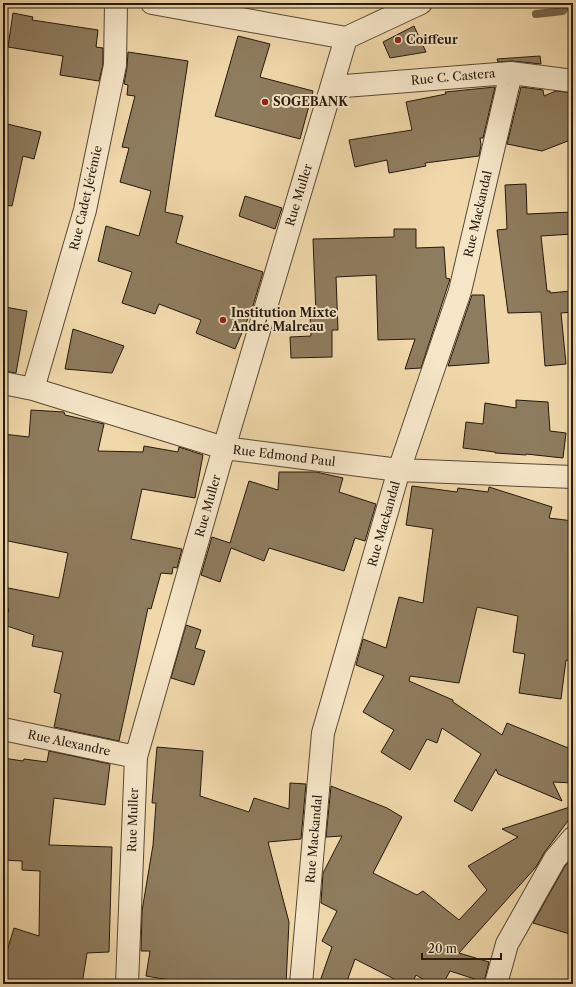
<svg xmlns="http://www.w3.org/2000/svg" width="576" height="987" viewBox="0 0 576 987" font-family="'Libre Caslon Text',serif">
<rect width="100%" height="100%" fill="#f0d8aa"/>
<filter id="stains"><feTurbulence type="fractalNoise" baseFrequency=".005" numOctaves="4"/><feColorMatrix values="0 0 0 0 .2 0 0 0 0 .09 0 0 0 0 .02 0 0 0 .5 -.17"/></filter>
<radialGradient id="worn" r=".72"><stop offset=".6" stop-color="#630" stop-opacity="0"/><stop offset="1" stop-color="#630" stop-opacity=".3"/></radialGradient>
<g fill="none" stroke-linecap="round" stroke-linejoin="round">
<path stroke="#75654a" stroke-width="8" d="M536,14l27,-3 5,-8"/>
</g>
<path fill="#8e7c5e" stroke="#24190b" d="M13,13l20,4 -1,3 66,10 -2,17 7,1v16l-4,17 -39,-6 3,-19 -55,-9z
M414,26l12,26 -36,6 -7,-16z
M238,36l32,8 -10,33 53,14 -13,48 -85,-23z
M128,52l60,9 -23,151 18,4 -7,27 87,29 -11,37 -17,40 -39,-16 5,-13 -42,-16 -4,10 -33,-11 10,-31 -34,-11 8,-35 33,10 12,-45 -31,-9 9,-34 -7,-1 13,-51 -8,-1 1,-10 -4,-1 3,-17z
M540,56l1,8 -29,-3 -14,1 -1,-3z
M495,87l-12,51h-3l1,7 -2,11 -54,7 1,3 -37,7 -2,-13 -32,7 -6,-27 63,-10 -6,-28 40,-8 -1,-2z
M521,87l22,3 1,6 12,-5 17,2v46l-31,12 -35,-7z
M3,123l38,9 -7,27 -11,-3 -11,50 -9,-1z
M526,184l1,30 46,-2v22l-32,2 6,55h3v2l21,-2 2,21 -12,1 5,51 -21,2 -4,-54 -33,1 -11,-83 10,-1 -2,-44z
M245,196l37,12 -7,21 -36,-13z
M394,229h22v19l28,-1 2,31 4,1 -29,89 -16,1 10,-30 -37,1 -2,-65 -40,2 2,53h-6v27l-41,1 -1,-21 21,-1 -1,-21h6l-3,-76 81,-2z
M472,295h12l5,68 -41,3z
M5,307l22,4 -11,62 -13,-2v-52z
M73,329l51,17 -12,27 -47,-4z
M516,400l32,2 2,29 16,2 -3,25 -37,-4v1l-31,-2v-1l-32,-4 3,-26 17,2 2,-21 31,5z
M31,410l33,2 1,3 39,9 -6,27 45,1 1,-6 34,6 1,-5 24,8 -8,43 -53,-9 -11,50 51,10 -5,19 -4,-1 -1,7 -11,-1 -10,36 -3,-1 -29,133 -65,-14 7,-33 -7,-2 9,-40 -31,-6 2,-11 -30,-10 5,-16 -6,-2v-20l56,11 9,-45 -65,-13v-106l26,3z
M279,472h37l27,6 -4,14 37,12 -11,37 -10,-3 -11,33 -75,-23 -5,13 -33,-13 -11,34 -19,-7 11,-38 18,6 19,-62 29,9z
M412,486l45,6 1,-4 30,4 1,-5 63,20 -3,11 24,3v140l-7,-1 -5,39 -42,-6 6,-39 -12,-2 5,-36 -41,-9 -18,76 -49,-7 -1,5 44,19v2l49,33 5,-12 66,27v33l-20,-1 9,19 -64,-27 -2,-5 -24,42 -18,-10 27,-47 -39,-26 -5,15 -10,-4 -17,31 -29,-18 13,-22 -31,-18 21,-36 -28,-11 7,-26 23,9 13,-51 24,6 10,-74 -27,-4z
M186,625l15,5 -6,18 10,3 -11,34 -23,-7z
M157,747l46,4 -3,45 49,16 5,-14 35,11 1,-26 16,1 -5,55 -33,3 21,80 -3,62h-93l-47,-8 4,-25h-9l1,-40 11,-66 3,-42h-4z
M49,751l61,13 -5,41 -51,-7 -5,47 63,2 -3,105 -22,1 -5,31h-79v-20l11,-36 25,8 1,-65 -18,-1v-9l-19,-1v-102l20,3 1,-2 23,3z
M331,786l56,22 15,9 -29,56 44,22 6,-4 36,29 28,-30 -19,-24 50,-29 -16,-8 71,-23v8l-29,39 -8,14 -77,86 30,9 -5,20 -34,-11 -7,13h-12l-15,-9 -4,9h-8l-49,-25 -9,25h-27l13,-37 -10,-6 15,-30 -16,-8 2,-30 19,-37 -16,1z
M573,857v78l-40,-12 32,-57z"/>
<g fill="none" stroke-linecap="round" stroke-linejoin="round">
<g stroke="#574933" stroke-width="24">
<path id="minor" d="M152,3l194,35 75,-35
M332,87l179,-14 62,8
M3,383l30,6 191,59 175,22 174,7
M33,389l52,-179 30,-145 1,-62
M3,729l133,28
M127,984l9,-227 88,-309 122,-410
M301,984l22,-251 76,-263 61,-179 51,-218
M496,984l11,-40 48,-85 18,-21"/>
</g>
<use href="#minor" stroke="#f5e6c8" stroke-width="22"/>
</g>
<g fill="#8f2418" stroke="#f5e6c8" stroke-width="1.5">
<circle cx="398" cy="40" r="4"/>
<circle cx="265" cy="102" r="4"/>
<circle cx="223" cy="320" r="4"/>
</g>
<g text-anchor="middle" stroke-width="4" stroke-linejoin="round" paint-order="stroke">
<g font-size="12" font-weight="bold" fill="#24190b" stroke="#f5e6c8" text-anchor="start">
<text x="406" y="44">Coiffeur</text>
<text x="273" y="106">SOGEBANK</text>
<text x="231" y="317">Institution Mixte<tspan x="231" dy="14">André Malreau</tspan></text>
</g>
<g font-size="12" fill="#24190b" stroke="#f5e6c8">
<text transform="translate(453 77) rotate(-5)" y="4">Rue C. Castera</text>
<text transform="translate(299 195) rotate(-73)" y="4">Rue Muller</text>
<text transform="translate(86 198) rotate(-77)" y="4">Rue Cadet Jérémie</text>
<text transform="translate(478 214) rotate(-77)" y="4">Rue Mackandal</text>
<text transform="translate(284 456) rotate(7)" y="4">Rue Edmond Paul</text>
<text transform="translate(208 506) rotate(-74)" y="4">Rue Muller</text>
<text transform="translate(384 524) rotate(-74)" y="4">Rue Mackandal</text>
<text transform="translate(69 743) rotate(12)" y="4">Rue Alexandre</text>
<text transform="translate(133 820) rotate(-88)" y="4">Rue Muller</text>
<text transform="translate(314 839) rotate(-85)" y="4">Rue Mackandal</text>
</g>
</g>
<rect width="576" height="987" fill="none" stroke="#f0d8aa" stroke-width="16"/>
<rect x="4" y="4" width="568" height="979" fill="none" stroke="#24190b" stroke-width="2"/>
<rect x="8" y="8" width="560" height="971" fill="none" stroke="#24190b"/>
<path d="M422 953v6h79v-6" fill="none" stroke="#24190b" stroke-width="2"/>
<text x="428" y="953" font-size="12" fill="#24190b" stroke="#f5e6c8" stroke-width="3" paint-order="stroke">20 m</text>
<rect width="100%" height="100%" filter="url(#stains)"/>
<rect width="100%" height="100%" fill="url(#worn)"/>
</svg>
